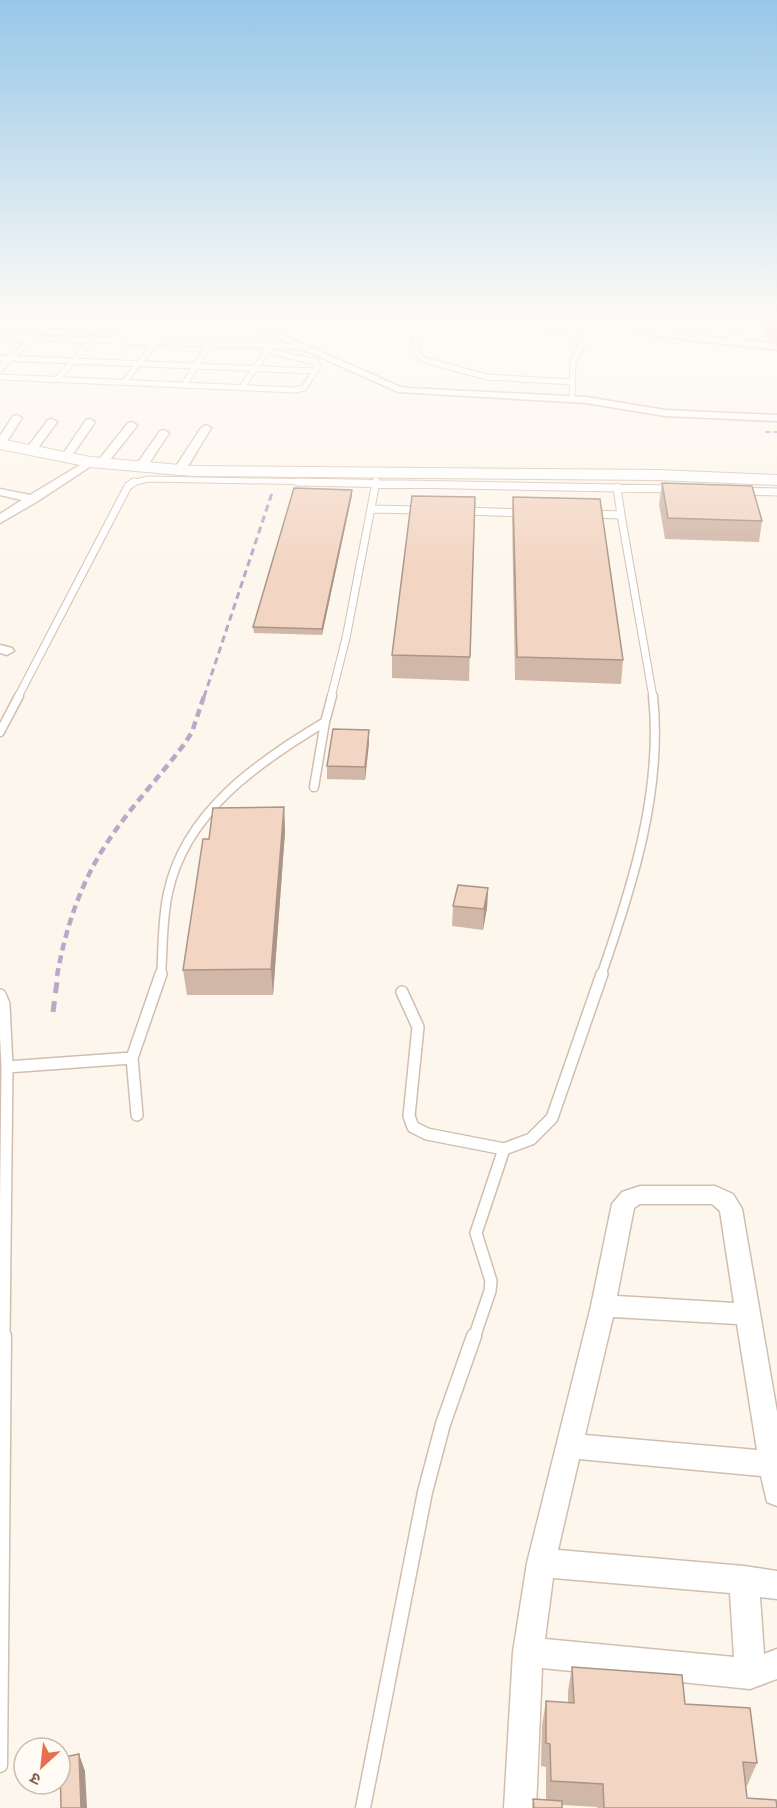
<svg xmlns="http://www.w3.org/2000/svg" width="777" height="1808" viewBox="0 0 777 1808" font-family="Montserrat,'Noto Sans Devanagari',sans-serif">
<rect width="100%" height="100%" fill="#fdf6ec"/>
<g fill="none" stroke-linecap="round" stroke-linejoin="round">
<g stroke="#d1beb0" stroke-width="7">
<path id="lane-far4" d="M421,318c-4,14 -11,31 3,42l63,17 85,5
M419,327l155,5
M0,337l305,10
M112,339l21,-12
M0,358l315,13
M0,369l32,-31
M0,377l295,13 9,-2 14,-22 -2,-4 -49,-11 3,-6
M57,379l36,-40
M124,382l33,-41
M184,385l26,-42
M242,387l25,-36
M572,399l1,-39 10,-15 -8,-5 -2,-16 61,1
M132,483l16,-4 228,4
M375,483l1,-3"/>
</g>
<g stroke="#d1beb0" stroke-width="9">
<path id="lane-far3" d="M297,482l374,7
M742,491l35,1
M371,509l49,1
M464,511l58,2
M593,514l28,1 -4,-28
M621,515l32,182
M18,697l110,-211 6,-4
M331,697l15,-59 30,-156"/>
</g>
<g stroke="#d1beb0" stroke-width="11">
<path id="lane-far2" d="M0,732l19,-36
M314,787l11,-65
M161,976c2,-27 1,-57 7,-83 17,-81 90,-131 157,-171l7,-26
M601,976c31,-89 62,-185 52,-280"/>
</g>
<g stroke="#d1beb0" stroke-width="14">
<path id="lane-far1" d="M402,992l16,35 -9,89 4,11 14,7 77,15
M0,995l4,9 3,63 -3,271
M7,1067l125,-9
M137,1115l-5,-57 29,-84
M474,1338l16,-47 1,-10 -15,-48 28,-84 27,-10 21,-21 50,-144"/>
</g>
<g stroke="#d1beb0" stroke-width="17">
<path id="lane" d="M0,1765l4,-429
M363,1808l62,-316 18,-68 31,-88"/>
</g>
<g stroke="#d1beb0" stroke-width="3">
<path id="street" d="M115,318h12c-40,31 -82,12 -127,8v-6l33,3 21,7 26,1z
M198,318h29v1c-6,4 -23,3 -29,-1z
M233,318h12l11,5 21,-5h15l-28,9 137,60 8,1 177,9 79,13 112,5v6l-112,-5 -79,-13 -188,-11z
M627,318h8l4,7 11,5 83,9 -5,-21h8l6,22 35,4v6l-129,-15 -16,-6z
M17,415l5,3 -18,28 -4,1v-11l13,-20z
M52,419l5,3 -22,30h-8v-4l21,-28z
M90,419l5,3 -24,35 -1,2h-8l-1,-2 25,-37z
M132,422l5,3 -1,2 -31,39h-8v-4l31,-39z
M206,425l5,3 -26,43 -2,2h-8l-2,-2 28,-43z
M164,430l5,3 -23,35 -2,2h-8l-2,-2 26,-37z
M90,459l4,1v4l-56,37 -38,22v-9l22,-14 -22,-5v-6l30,6z
M0,645l12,3 2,3 -7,4 -7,-2z
M640,1186h75l18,8 9,15 35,203v94l-10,-4 -6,-26 -182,-17 -21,91 186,16 33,5v28l-17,-2 4,57 13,-5v30l-27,10 -208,-21 -6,140h-32l9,-156 14,-89 64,-257 21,-102 10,-12zM640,1204h72l8,7 14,92 -117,-7 17,-88zM613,1317l124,7 20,126 -172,-15zM553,1578l177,15 4,64 -189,-18z"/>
</g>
<g stroke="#d6c0b0" stroke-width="2">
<path id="secondary" d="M0,439l90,18 102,9 466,4 119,5v10l-119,-5 -466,-4 -102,-9 -90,-18z"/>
</g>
<g stroke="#dad1cd" stroke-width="4">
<path id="primary" d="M753,318h16l8,5v7h-9z"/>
</g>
<g stroke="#dad1cd" stroke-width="3">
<path id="highway" d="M763,318h14v28l-8,-5z"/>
</g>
<use href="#lane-far4" stroke="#fff" stroke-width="5"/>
<use href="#lane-far3" stroke="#fff" stroke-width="7"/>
<use href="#lane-far2" stroke="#fff" stroke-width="8"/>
<use href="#lane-far1" stroke="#fff" stroke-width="11"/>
<use href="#lane" stroke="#fff" stroke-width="14"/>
<use href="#street" fill="#fff" fill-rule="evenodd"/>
<use href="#secondary" fill="#fff" fill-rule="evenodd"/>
<use href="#primary" fill="#fbd9a5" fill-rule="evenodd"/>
<use href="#highway" fill="#f7b7a3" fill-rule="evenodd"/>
<path stroke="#b9a8c9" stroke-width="2" stroke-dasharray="5 3" stroke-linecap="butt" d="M765,432h12"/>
<path stroke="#b9a8c9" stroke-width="3" stroke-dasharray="7 4.5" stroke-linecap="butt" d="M204,697l69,-207"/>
<path stroke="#b9a8c9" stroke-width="4.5" stroke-dasharray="8 5" stroke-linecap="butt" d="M57,976c9,-51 26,-100 56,-142 22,-32 49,-60 72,-91l7,-11 12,-36"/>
<path stroke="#b9a8c9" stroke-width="5" stroke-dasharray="11 8" stroke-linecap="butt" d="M53,1012l5,-38"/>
</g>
<path fill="#d1b7a8" d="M662,483l100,38 -3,21 -94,-3 -6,-35z
M352,490v5l-30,140 -68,-2 -1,-6z
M475,497l-6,184 -77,-3v-23z
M513,497l110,163 -2,24 -106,-4 -3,-162z
M369,743l-4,37 -38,-1v-13z
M284,807l1,25 -12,163h-86l-4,-25 26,-131z
M488,888l-1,20 -4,22 -31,-4 1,-20z
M572,1667l113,37 72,59 -10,23h-1l1,12 30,10h-180v-1l-35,-2v3h-30l1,-9 13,1v-33l-5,-1 1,-41 4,-24 22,2v-12z"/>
<path fill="#aa9588" d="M352,490v5l-30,140v-6z
M369,730v13l-4,37v-13z
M284,807l1,25 -12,163 -2,-26z
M488,888l-1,20 -4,22 1,-21z
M79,1754l6,17 2,37h-6z"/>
<path fill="#f3d5c3" stroke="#aa9588" stroke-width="1.5" d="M662,483l90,3 10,35 -94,-3z
M294,488l58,2 -30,139 -69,-2z
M412,496l63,1 -5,160 -78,-2z
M513,497l87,2 23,161 -106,-3z
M333,729l36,1 -4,37 -38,-1z
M284,807l-13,162 -88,1 20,-131h6l4,-31z
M458,885l30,3 -4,21 -31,-3z
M572,1667l110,8 3,29 65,4 7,55 -14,-1 4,36 29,2 1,8h-173l-1,-24 -52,-3 -1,-37 -4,-1v-42l28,2z
M79,1754l2,54h-20l-1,-50z
M533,1799l29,2v7h-28z"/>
<linearGradient id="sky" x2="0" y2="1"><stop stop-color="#97c7e8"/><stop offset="0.56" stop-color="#fefbf6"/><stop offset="1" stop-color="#fefbf6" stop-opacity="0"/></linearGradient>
<rect width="777" height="571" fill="url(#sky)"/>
<g transform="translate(42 1766) rotate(207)"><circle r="28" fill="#fffaf3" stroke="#cabbb1" stroke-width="1.5"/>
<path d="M0-4.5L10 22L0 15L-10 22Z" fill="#e76f51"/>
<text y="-9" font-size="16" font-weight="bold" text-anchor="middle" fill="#7a5c4d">उ</text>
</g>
</svg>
